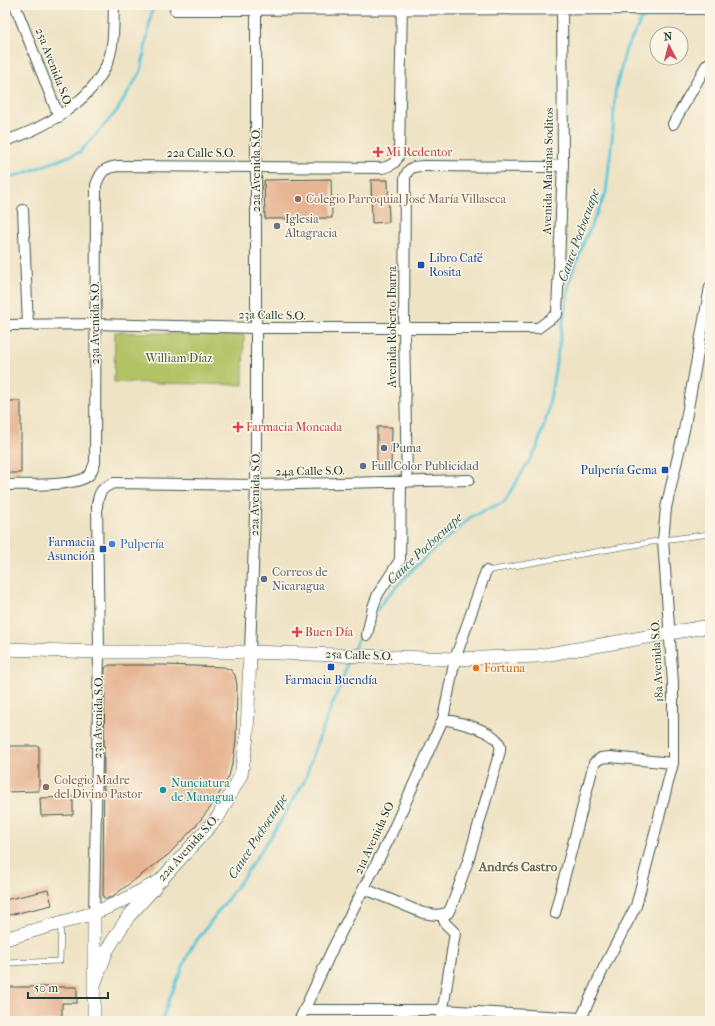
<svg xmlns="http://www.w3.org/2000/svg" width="715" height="1026" viewBox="0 0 715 1026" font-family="'IM FELL French Canon',serif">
<rect width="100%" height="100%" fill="#fcf5e5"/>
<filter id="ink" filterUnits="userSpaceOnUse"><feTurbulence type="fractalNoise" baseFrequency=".025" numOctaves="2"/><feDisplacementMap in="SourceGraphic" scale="8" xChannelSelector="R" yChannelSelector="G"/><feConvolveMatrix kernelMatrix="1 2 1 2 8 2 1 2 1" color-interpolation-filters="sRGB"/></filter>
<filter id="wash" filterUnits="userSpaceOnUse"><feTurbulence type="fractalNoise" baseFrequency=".012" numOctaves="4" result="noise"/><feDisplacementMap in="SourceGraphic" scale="16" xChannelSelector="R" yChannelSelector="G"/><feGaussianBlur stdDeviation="0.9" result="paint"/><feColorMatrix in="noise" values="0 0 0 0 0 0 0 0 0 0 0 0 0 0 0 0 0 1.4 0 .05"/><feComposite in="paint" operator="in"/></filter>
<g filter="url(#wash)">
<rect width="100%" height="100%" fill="#efe3c5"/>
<path fill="#b2c366" stroke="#68804d" d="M115,332l129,3 -1,50 -129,-3z"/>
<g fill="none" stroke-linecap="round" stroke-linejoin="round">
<path stroke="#5dc6da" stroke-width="3" d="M5,178l17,-4 58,-22 36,-40 25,-41 12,-66
M376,611l9,-12 33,-35 54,-48 32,-14 33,-54 11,-37 22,-132 16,-42 20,-44 7,-63 2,-38 11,-43 20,-38
M352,653l8,-18 5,-7
M162,1021l6,-19 23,-54 47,-63 39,-58 27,-45 15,-44 22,-55 9,-25"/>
</g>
<g id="blocks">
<path fill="#e6b492" d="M331,179l1,39 -67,1 -1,-39z
M371,180h17l1,42 -17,1z
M5,401h16v72h-16z
M377,427h15l-1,42h-14z
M109,665h55l60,2 7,3 4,5 2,10 -1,55 -2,16 -5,20 -15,27 -19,24 -27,28 -55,41 -7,3 -3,-2 1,-146 1,-83z
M5,746h34v45l-34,1z
M73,797v18l-32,1 -1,-18z
M48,890l4,15 -47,11v-16z
M5,987h72v16h-15v18h-57z"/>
</g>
</g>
<g filter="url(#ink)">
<use href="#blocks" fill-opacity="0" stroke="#3e564a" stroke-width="1"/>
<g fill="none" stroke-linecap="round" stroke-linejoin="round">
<g stroke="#3e564a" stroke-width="6">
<path id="service" d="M486,571l177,-31 47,-6
M5,963l55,-2 1,-37"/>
</g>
<g stroke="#3e564a" stroke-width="12">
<path id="minor" d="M15,5l44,112
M175,10l535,-1
M673,124l33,-58 4,-4
M5,141c38,-12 84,-38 101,-75 9,-19 7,-41 8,-61
M23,210l5,115
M5,325l90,-1 161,4h282l19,-14 6,-150 -1,-159
M407,482l-3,-153 1,-151c3,-11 9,-12 20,-12l124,1 14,-3
M5,485c18,-1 74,3 85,-11 2,-2 3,-8 5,-11l1,-278c5,-14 8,-17 22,-19l264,2c9,-2 15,-5 17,-15l3,-148
M367,635l6,-28 5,-13 22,-34 1,-78
M250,652l6,-167v-480
M365,889l58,24 14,2 11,-2 4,-8 16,-44 30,-103c1,-3 3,-9 2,-12 -3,-16 -44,-24 -57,-27
M94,913l5,-261 -2,-147c2,-13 4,-17 17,-22l142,2 213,-5
M555,913l39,-150 7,-5 9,-1 63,6
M304,1010h138l139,8
M299,1021l33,-71 57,-111 54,-120 12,-60 31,-88
M441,1021l14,-88 -10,-10 -3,-9
M580,1021l24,-54 32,-61 37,-143v-80l-10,-143 3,-32 18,-78 26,-143"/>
</g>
<g stroke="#3e564a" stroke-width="14">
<path id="tertiary" d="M5,649l94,3h151l205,7 83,-3 172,-30
M5,939l89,-26 26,-11 40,-21 58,-64 23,-42 6,-37 3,-86
M94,985l13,-35 21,-33 27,-30
M94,1021v-108"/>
</g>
<use href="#service" stroke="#fff" stroke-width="5"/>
<use href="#minor" stroke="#fff" stroke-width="10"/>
<use href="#tertiary" stroke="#fff" stroke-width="13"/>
</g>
</g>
<g fill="#e0444e" stroke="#fcf5e5" stroke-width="1.5">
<path d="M376 146h4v4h4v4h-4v4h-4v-4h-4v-4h4z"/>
<path d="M236 421h4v4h4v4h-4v4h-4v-4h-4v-4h4z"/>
<path d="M295 626h4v4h4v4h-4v4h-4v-4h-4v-4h4z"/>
</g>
<g fill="#8d6e63" stroke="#fcf5e5" stroke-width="1.5">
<circle cx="298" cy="199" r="4"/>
<circle cx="46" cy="787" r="4"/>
</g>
<circle fill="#6b7280" stroke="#fcf5e5" stroke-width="1.5" cx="277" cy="226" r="4"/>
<g fill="#1a4fb4" stroke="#fcf5e5" stroke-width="1.5">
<rect x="417" y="261" width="8" height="8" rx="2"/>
<rect x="661" y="466" width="8" height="8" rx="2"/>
<rect x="99" y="545" width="8" height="8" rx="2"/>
<rect x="327" y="663" width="8" height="8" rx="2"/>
</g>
<g fill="#5c6f8a" stroke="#fcf5e5" stroke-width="1.5">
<circle cx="384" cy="448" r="4"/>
<circle cx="363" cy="466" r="4"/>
<circle cx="264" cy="579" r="4"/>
</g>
<circle fill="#3f7fe0" stroke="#fcf5e5" stroke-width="1.5" cx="112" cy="544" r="4"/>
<circle fill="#e8710a" stroke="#fcf5e5" stroke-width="1.5" cx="476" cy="668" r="4"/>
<circle fill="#0f9aa8" stroke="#fcf5e5" stroke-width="1.5" cx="163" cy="790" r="4"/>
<g text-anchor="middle" stroke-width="3" stroke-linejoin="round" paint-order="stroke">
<g font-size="12" fill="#1f3d34" stroke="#fcf5e5">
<text transform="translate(54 67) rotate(69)" y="4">25a Avenida S.O.</text>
<text x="201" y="157">22a Calle S.O.</text>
<text transform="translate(256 170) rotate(-90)" y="4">22a Avenida S.O.</text>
<text transform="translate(548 171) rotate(-89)" y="4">Avenida Mariana Soditos</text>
<text transform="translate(272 315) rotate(1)" y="4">23a Calle S.O.</text>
<text transform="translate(95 323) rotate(-90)" y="4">23a Avenida S.O.</text>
<text transform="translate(392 327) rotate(-90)" y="4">Avenida Roberto Ibarra</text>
<text transform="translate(310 471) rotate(-1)" y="4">24a Calle S.O.</text>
<text transform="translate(255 494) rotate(-89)" y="4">22a Avenida S.O.</text>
<text transform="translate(359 655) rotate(2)" y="4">25a Calle S.O.</text>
<text transform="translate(657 661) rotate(-93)" y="4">18a Avenida S.O.</text>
<text transform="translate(98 717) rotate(-89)" y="4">23a Avenida S.O.</text>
<text transform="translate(374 838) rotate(-65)" y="4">21a Avenida SO</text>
<text transform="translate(188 848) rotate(-48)" y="4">22a Avenida S.O.</text>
</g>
<g font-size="12" fill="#be3a42" stroke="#fcf5e5" text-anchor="start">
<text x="386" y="156">Mi Redentor</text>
<text x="246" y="431">Farmacia Moncada</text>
<text x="305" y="636">Buen Día</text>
</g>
<g font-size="12" fill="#785e54" stroke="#fcf5e5" text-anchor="start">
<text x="306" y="203">Colegio Parroquial José María Villaseca</text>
<text x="54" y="784">Colegio Madre<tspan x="54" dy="14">del Divino Pastor</tspan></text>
</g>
<g font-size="12" fill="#5b616d" stroke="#fcf5e5" text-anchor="start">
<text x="285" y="223">Iglesia<tspan x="285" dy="14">Altagracia</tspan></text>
</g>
<g font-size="12" fill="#164399" stroke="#fcf5e5" text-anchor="end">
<text x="429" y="262" text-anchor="start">Libro Café<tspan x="429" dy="14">Rosita</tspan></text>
<text x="657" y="474">Pulpería Gema</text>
<text x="95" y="546">Farmacia<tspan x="95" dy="14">Asunción</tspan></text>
<text x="331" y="684" text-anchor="middle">Farmacia Buendía</text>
</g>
<g font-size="12" fill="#445e40" stroke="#fcf5e5">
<text x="179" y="362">William Díaz</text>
</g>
<g font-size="12" fill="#4e5e75" stroke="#fcf5e5" text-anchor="start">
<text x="392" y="452">Puma</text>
<text x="371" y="470">Full Color Publicidad</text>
<text x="272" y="576">Correos de<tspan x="272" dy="14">Nicaragua</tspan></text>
</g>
<g font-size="12" fill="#366cbe" stroke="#fcf5e5" text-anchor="start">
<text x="120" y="548">Pulpería</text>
</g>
<g font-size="12" fill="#c56008" stroke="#fcf5e5" text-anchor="start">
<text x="484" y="672">Fortuna</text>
</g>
<g font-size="12" fill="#0d838f" stroke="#fcf5e5" text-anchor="start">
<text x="171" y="787">Nunciatura<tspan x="171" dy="14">de Managua</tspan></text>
</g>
<g font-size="13" font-style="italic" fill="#2e5f5e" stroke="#fcf5e5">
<text transform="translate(578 235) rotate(-70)" y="5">Cauce Pochocuape</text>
<text transform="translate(424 548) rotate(-43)" y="5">Cauce Pochocuape</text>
<text transform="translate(257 836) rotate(-57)" y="5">Cauce Pochocuape</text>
</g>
<g font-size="13" font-weight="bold" fill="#656755" stroke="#fcf5e5">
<text x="518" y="871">Andrés Castro</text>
</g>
</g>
<rect width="715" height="1026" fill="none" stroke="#fcf5e5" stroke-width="20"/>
<g transform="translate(669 46) rotate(354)"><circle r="19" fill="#fcf5e5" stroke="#a4ab9e"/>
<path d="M0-3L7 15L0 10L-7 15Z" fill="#d1495b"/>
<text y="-6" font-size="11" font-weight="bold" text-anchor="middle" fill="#1f3d34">N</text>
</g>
<path d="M28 992v6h80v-6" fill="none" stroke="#1f3d34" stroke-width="2"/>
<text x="34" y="992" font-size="12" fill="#1f3d34" stroke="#fcf5e5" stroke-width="3" paint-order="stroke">50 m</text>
</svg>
